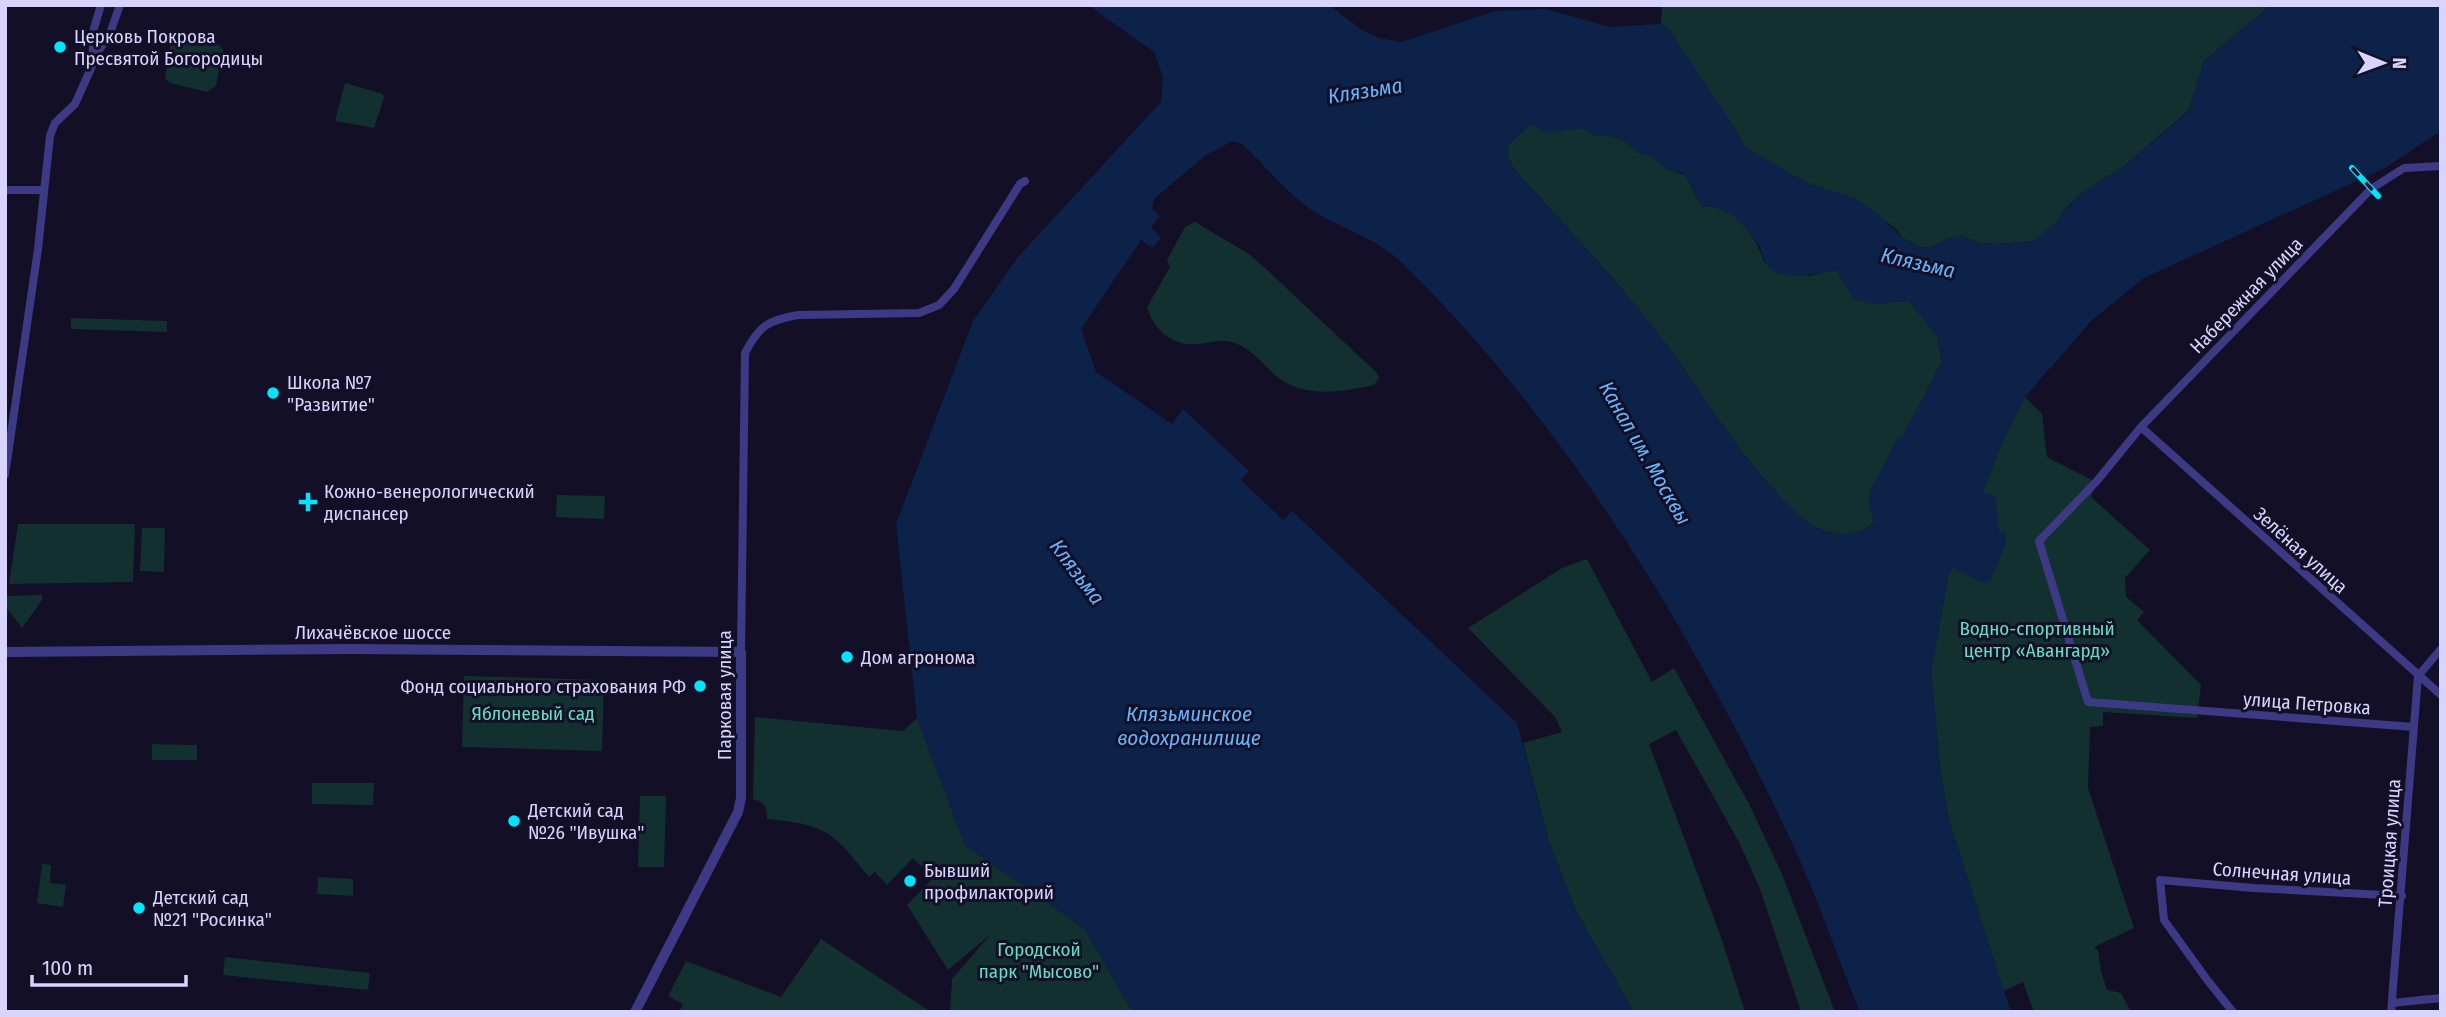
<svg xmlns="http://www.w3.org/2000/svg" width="2446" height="1017" viewBox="0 0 2446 1017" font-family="'Fira Sans Condensed',sans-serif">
<rect width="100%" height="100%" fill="#130f26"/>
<path fill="#12302f" d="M1662,5h609l-67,56 -15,49 -66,57 -44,28 -14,14 -11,16 -20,16 -38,3 -17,-1 -17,-7 -15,3 -16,8h-12l-16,-9 -7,-9 -40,-30 -49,-16 -49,-27 -13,-9 -70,-109 -8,-10 -6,-4z
M180,36l37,8 6,5 -7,37 -9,6 -37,-9 -5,-4 6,-38z
M345,83l38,11 1,4 -10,30 -39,-7z
M1528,126h7l12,6 35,-4 14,8 11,-1 17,5 15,13 13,3 14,13 19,6 17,32c32,-4 54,28 62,55l45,14 18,-5h11l6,12 28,21 37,-3 28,35 5,25 -40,78 -3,-2 -30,64 5,20c-14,19 -45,14 -63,4 -13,-8 -25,-21 -35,-33 -41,-44 -72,-96 -108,-145 -46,-62 -101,-119 -153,-177 -17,-26 -3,-26 13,-44z
M1195,222l54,32 16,14 112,105 2,5 -5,7c-33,7 -72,14 -99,-10 -11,-10 -24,-26 -38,-31 -17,-8 -31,2 -48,0 -21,-1 -37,-18 -42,-37l23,-40 -3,-7 18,-33z
M71,318l96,3v11l-96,-3z
M2025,397l17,17 5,43 49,25 -5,15 59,53 -25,28 1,19 18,15 -7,8 64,65 -4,33 -94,-6v14l-13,1 -2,61 46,140 -40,19 4,3 3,21 6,19 14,3 10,19h-97l-11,-30 -19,9 -55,-170 -9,-53 -9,-96 17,-95 55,-136z
M557,495l48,1 -1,23 -48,-2z
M18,524h117l-2,58 -124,2z
M142,528h23l-1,44 -24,-1z
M1587,559l65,123 22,-14 75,136 33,70 53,138h-34l-41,-123 -21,-47 -63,-112 -27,14 71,190 25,78h-111l-57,-99 -28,-71 -26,-99 39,-11 -7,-15 -87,-89 94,-60z
M42,595v5l-20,28 -17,-22v-10z
M464,676l140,4 -2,71 -140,-4z
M755,717l148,14 14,-13 48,127 119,83 49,84h-183l2,-33 38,-44 -42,35 -41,-65 26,-27 -20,-20 -26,27 -12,-13 -6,5c-37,-46 -42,-52 -102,-58 0,-11 -2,-17 -14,-20z
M152,744l45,1v15h-45z
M312,783h62l-1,22 -61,-1z
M640,796h26l-2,71h-26z
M42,864l9,1 -1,18 16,2 -3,22 -26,-4z
M318,877l35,2v17l-36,-2z
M821,939l110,73h-252l4,-8 -15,-8 18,-35 95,36z
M225,957l145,16 -2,17 -145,-15z"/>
<path fill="#0c2248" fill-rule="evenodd" d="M1088,5h241l33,25 18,8 22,4 93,-31 51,-2 64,18 51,-3 6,4 8,10 57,85 13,24 62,36 49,16 23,16 24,23 9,6 7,3h12l16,-8 15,-3 17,7 17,1 38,-3 20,-16 11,-16 14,-14 44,-28 66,-56 15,-50 67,-56h170v126l-58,38 -239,109 -52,42 -67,77 -22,44 -21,52 13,2 4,37 7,1v11l-16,37 -7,2 -31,-16 -4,10 -17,95 9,96 9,53 62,191h-151c-23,-56 -42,-113 -67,-167 -96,-206 -227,-423 -391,-582 -26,-25 -59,-33 -89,-52 -27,-18 -47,-45 -71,-67l-10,-3 -26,14 -52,44 -2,10 8,7 -9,11 10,11 -9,10 -11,-8 -60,89 15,43 76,52 11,-15 66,62 -8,9 42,40 9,-9 225,212 32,119 28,71 57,99h-501l-49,-84 -119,-83 -48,-127 -21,-194 77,-203 45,-64 143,-155 2,-25 -9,-25zM1528,126h7l11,7 36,-5 14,8 11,-1 17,5 15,14 13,2 14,13 19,5 17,33c26,-3 43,17 56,37 6,10 4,20 16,27 21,11 43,0 64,0l15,28 19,5 37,-3 28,35 5,25 -40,77 -4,-1 -28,54 -1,10 5,20c-13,19 -45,14 -63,4 -13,-8 -25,-21 -35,-33 -41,-44 -72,-96 -108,-145 -46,-62 -101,-119 -153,-177 -17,-26 -3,-26 13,-44z"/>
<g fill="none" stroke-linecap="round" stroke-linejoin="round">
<path stroke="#3d3a85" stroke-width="8" d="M94,57l15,-21 11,-31
M5,190h38
M2141,427l300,268
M5,475l33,-226 12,-113 5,-13 20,-19 17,-38 2,-38 7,-23
M741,652l4,-299c14,-27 23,-33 53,-38l121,-2 20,-8 15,-16 66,-105 5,-3
M2414,727l-326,-25 -49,-161 57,-59 45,-55 230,-238 33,-21 37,-2
M2392,1003l49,-5
M2233,1012l-25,-31 -44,-61 -4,-40 94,8 148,8
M2391,1012l27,-336 23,-27"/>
<path stroke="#3d3a85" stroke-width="10" d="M5,652l347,-3 389,3v146l-3,14 -103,200"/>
<g stroke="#00e5ff" stroke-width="6">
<path id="rail" d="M2352,168l26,28"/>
</g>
<use href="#rail" stroke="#130f26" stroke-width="3.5" stroke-dasharray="10" stroke-linecap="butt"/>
</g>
<g fill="#00e5ff" stroke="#130f26" stroke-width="2.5">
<circle cx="60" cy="47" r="7"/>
<circle cx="273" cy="393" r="7"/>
<path d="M304.5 491.5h7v7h7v7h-7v7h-7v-7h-7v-7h7z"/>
<circle cx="847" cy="657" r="7"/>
<circle cx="700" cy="686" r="7"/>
<circle cx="514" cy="821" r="7"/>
<circle cx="910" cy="881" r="7"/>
<circle cx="139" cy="908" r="7"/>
</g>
<g text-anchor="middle" stroke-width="6" stroke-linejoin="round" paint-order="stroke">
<g font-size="19" fill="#d9d4ff" stroke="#130f26" text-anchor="start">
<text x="74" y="43">Церковь Покрова<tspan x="74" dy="22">Пресвятой Богородицы</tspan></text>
<text x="287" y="389">Школа №7<tspan x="287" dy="22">"Развитие"</tspan></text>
<text x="324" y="498">Кожно-венерологический<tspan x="324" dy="22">диспансер</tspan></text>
<text x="861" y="664">Дом агронома</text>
<text x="686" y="693" text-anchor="end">Фонд социального страхования РФ</text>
<text x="528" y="817">Детский сад<tspan x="528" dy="22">№26 "Ивушка"</tspan></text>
<text x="924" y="877">Бывший<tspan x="924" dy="22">профилакторий</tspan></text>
<text x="153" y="904">Детский сад<tspan x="153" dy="22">№21 "Росинка"</tspan></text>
</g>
<g font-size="19" fill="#d9d4ff" stroke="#130f26">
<text transform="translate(2246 295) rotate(-46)" y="7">Набережная улица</text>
<text transform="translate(2301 550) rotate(42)" y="7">Зелёная улица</text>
<text x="373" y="639">Лихачёвское шоссе</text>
<text transform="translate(724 695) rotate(-90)" y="7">Парковая улица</text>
<text transform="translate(2307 703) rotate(4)" y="7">улица Петровка</text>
<text transform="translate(2389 843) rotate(-86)" y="7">Троицкая улица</text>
<text transform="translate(2282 873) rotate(4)" y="7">Солнечная улица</text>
</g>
<g font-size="19" fill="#5fe0c0" stroke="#130f26">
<text x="2037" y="635">Водно-спортивный<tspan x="2037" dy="22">центр «Авангард»</tspan></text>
<text x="533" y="720">Яблоневый сад</text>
<text x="1039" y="956">Городской<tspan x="1039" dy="22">парк "Мысово"</tspan></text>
</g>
<g font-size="21" font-style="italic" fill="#62b6ff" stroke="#130f26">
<text transform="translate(1365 91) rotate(-9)" y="7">Клязьма</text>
<text transform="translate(1918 263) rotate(13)" y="7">Клязьма</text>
<text transform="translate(1645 453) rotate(60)" y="7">Канал им. Москвы</text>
<text transform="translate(1077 572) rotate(53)" y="7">Клязьма</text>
<text x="1189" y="721">Клязьминское<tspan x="1189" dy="24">водохранилище</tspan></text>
</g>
</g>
<rect width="2446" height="1017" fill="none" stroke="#d9d4ff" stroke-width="14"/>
<g transform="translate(2383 63) rotate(91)" stroke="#130f26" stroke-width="5" paint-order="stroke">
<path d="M0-5L12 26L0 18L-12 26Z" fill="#d9d4ff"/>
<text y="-10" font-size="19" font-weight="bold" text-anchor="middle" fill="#d9d4ff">N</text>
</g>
<path d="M32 975v10h154v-10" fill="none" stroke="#d9d4ff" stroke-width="3.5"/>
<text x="42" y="975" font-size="21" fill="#d9d4ff" stroke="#130f26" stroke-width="5" paint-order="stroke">100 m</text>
</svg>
